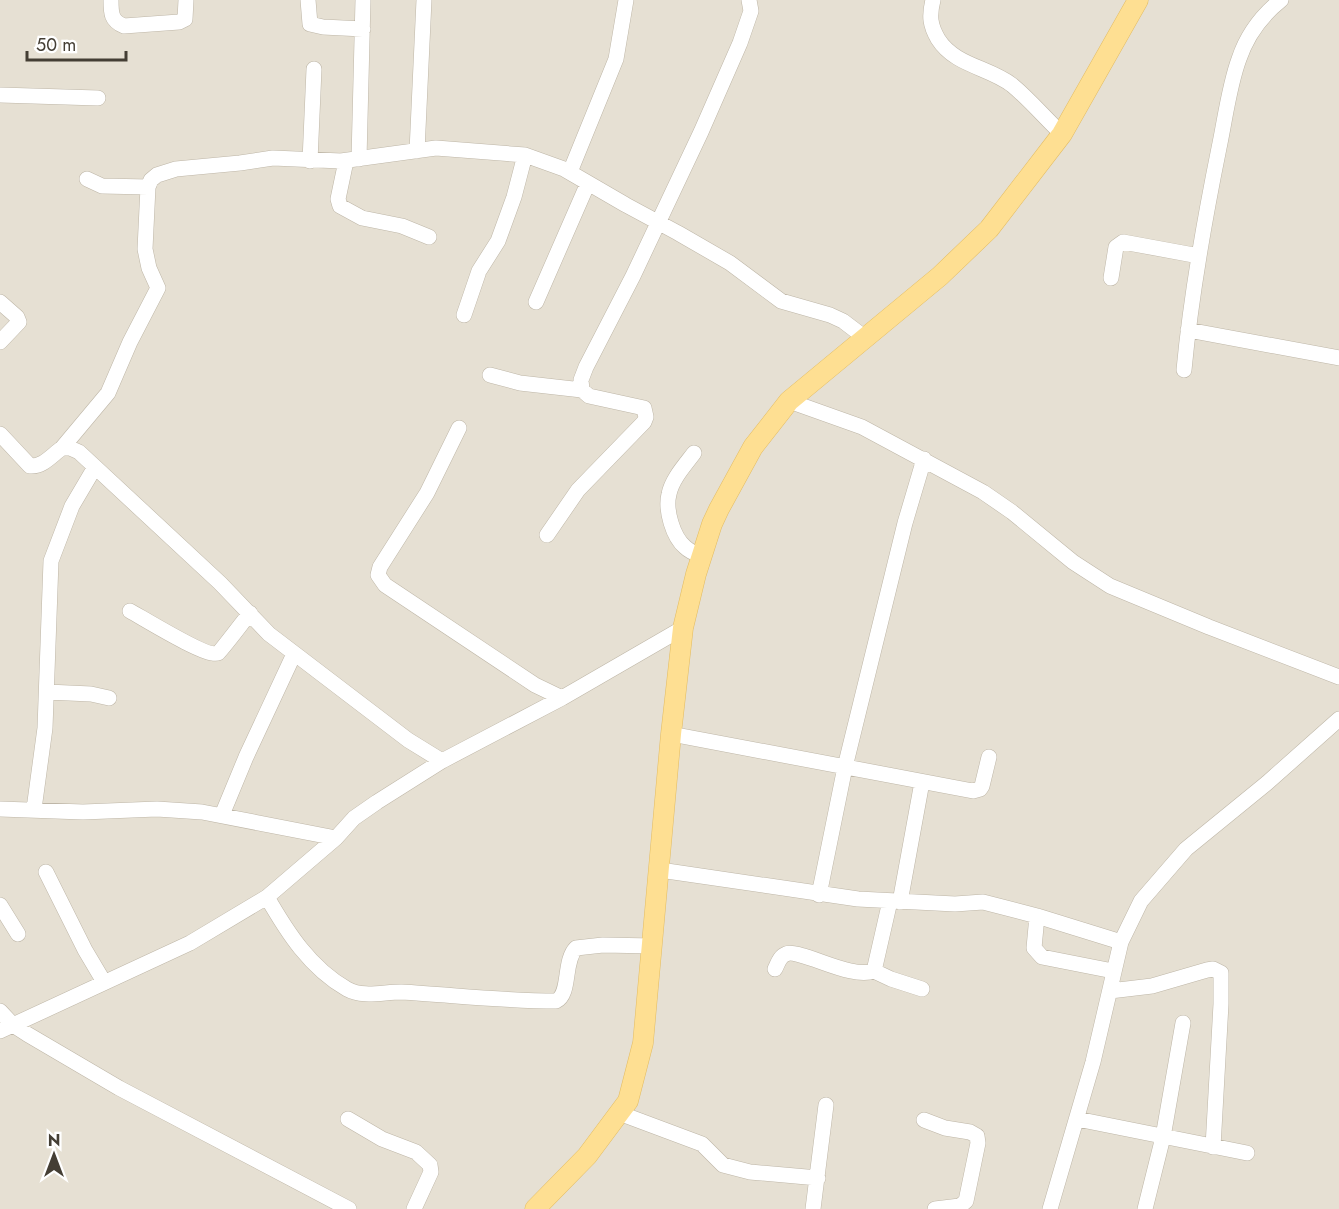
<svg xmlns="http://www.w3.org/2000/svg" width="1339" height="1209" viewBox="0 0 1339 1209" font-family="Jost,sans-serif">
<rect width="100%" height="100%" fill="#f2eee5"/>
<path fill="#e6e0d3" d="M0,0h1339v1209h-1339z"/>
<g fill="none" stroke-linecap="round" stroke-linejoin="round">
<g stroke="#beb6a7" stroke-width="16">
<path id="minor" d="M111,0c0,13 0,21 13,26l55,-4 6,-3 1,-19
M308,0l2,24 13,3 40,2
M933,0c-4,16 -3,25 5,39 17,27 51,28 74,46 18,15 33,33 50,49
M0,95l98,3
M417,151l7,-151
M359,159l4,-159
M310,161l4,-92
M346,161l-8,38 2,7 22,12 40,8 27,11
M570,172l46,-113 10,-59
M87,179l15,7 46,1
M1111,278l5,-31 7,-5 76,14
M0,302l17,15 2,5 -19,20
M536,302l52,-119
M464,315l15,-44 19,-30 16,-44 11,-42
M1188,330l151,28
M1184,370c7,-75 20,-148 35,-222 6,-28 10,-62 20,-89 8,-24 22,-43 42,-59
M490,375l30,8 62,7
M789,401l73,26 121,65 29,20 61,50 37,24 99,41 130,50
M459,428l-32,65 -47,74 -2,8 7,10 150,100 27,13
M0,434l30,32c13,1 22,-11 32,-18h8l9,4 141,131 49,51 139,106 34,21
M62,448l46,-55 22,-51 28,-54 -9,-20 -4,-19 3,-62 3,-7 6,-5 19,-6 64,-6 33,-5 68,3 95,-13 89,7 39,14 62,36 52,28 52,30 51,38 49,14 13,6 21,16
M694,453c-9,12 -22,26 -25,41 -4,16 4,43 16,53 4,4 11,7 17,9
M547,535l31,-45 66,-68 2,-5 -2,-9 -55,-12 -7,-6 -1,-10 5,-13 47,-91 68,-144 39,-89 11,-32 -2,-11
M130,611c13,7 77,47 88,42 3,-2 27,-34 32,-40
M47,692l44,2 18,4
M671,734l302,57 7,-2 2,-3 7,-29
M0,809l83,3 74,-3 45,3 134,26
M34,809l11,-81 6,-167 21,-55 23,-39
M222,815l24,-58 48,-103
M660,870l198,29 97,5 28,-2 54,14 84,26
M46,872l39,78 19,32
M819,895l26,-128 60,-244 19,-64
M267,897c20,35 43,71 80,92 16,9 36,3 54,3 52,3 103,9 155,9 15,-7 7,-40 20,-53l27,-3 50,1
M900,902l22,-120
M0,905l18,29
M1037,916l-3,32 8,9 71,14
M775,969c3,-6 5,-13 11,-15 4,-2 10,0 14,1 21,5 55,23 74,16l16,-70
M874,971l17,8 31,10
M1110,991l42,-5 55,-16 6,-1 8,4v31l-8,143
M0,1011l13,14 14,9 92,54 230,121
M0,1031l190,-88 77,-46 69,-59 18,-20 23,-16 65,-41 120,-63 121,-70
M619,1113l83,31 21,21 27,7 68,6
M348,1119l34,20 34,13 14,13 1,7 -17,37
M1077,1119l170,34
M924,1120l21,8 25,4 7,4 1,7 -12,58 -6,5 -25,3
M813,1209l13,-104
M1050,1209l43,-147 28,-120 20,-41 45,-52 81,-66 72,-64
M1145,1209l18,-72 20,-114"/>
</g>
<g stroke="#e3bc62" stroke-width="21">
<path id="major" d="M535,1209l52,-53 41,-55 15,-58 28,-309 12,-106 13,-54 16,-50 7,-15 34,-62 36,-46 151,-125 49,-47 73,-95 76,-134"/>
</g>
<use href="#minor" stroke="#fff" stroke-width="15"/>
<use href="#major" stroke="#fedf92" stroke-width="20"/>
</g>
<g transform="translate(54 1155)" stroke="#ffffff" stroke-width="4.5" paint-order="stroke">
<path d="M0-4.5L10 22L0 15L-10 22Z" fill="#443e34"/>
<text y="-9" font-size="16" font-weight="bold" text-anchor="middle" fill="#443e34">N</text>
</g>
<path d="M27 51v9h99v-9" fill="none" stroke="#443e34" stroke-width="3"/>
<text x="36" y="51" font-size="18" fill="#443e34" stroke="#ffffff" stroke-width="4.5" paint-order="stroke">50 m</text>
</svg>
